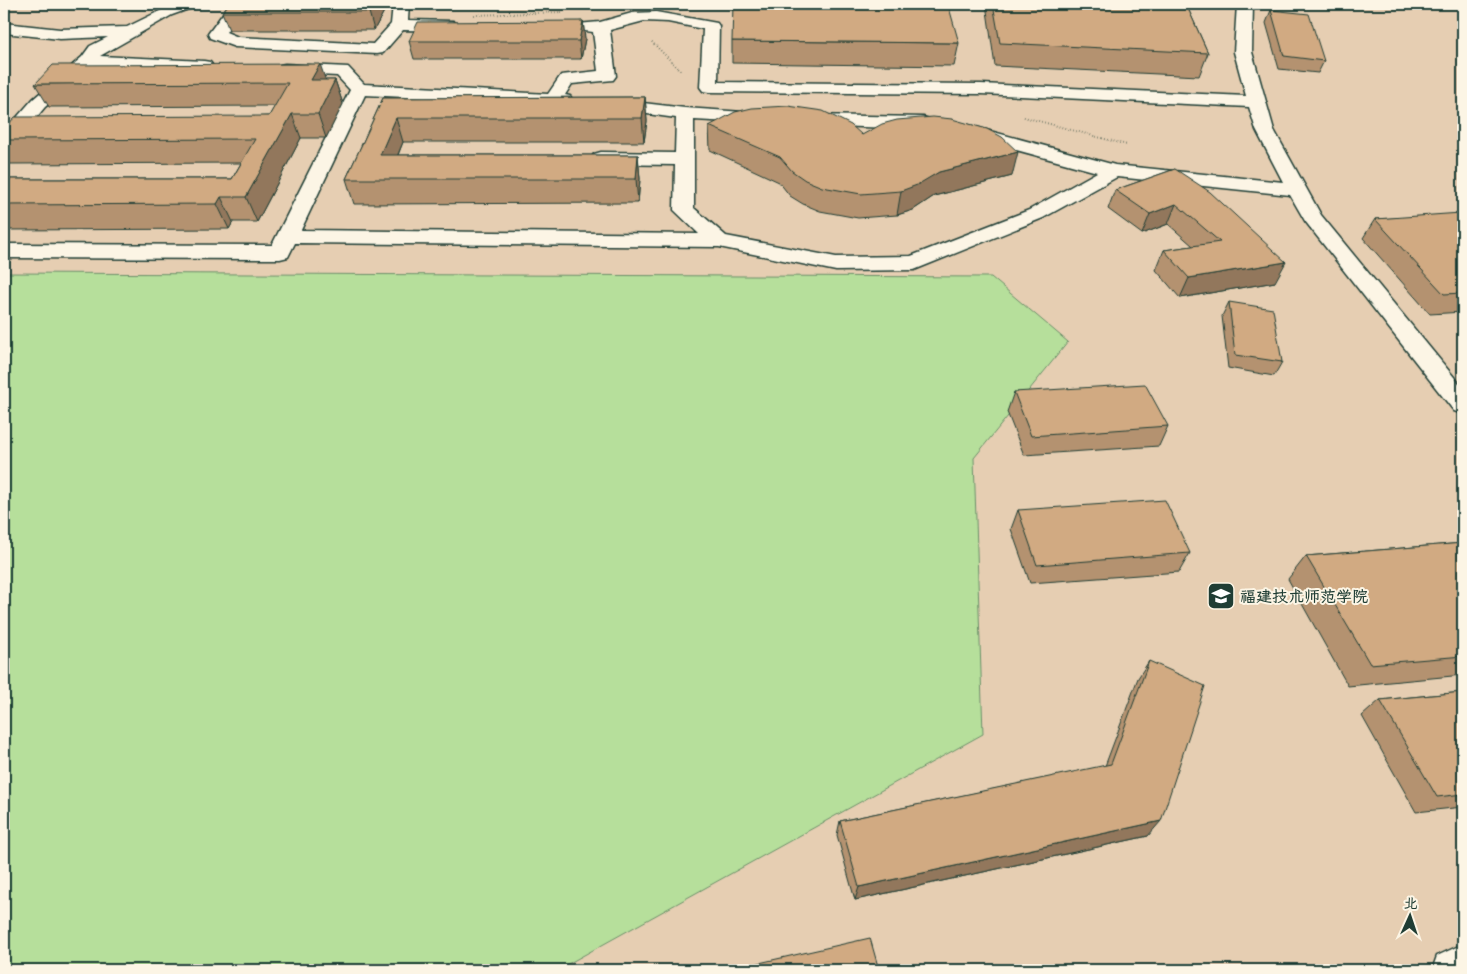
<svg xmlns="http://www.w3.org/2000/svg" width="1467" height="974" viewBox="0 0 1467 974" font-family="'Gochi Hand','LXGW WenKai TC',sans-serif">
<rect width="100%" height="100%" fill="#efdec7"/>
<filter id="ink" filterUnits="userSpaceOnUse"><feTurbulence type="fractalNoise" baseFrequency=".02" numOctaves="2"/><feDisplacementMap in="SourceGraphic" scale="10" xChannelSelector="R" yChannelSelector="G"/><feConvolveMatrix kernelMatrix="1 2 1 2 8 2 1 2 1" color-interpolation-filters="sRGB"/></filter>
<g filter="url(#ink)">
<path fill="#e6ceb2" d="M4,4h1459v966h-906l426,-236 -9,-276 94,-116 -622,-67 -442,-2z"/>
<path fill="#b6df9b" stroke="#6a8e68" d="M4,273l987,4 77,65 -94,116 9,276 -426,236h-553z"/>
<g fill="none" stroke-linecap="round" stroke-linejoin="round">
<g stroke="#1f3d34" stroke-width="3">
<path id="minor" d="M174,4h22l-2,3 -22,8 -72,41 104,5 6,1 3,4 -3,4 -118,-4 -47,41 -34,41 -7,2v-18l29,-33 49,-42 8,-11 18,-9 -48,2 -56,-6v-10l56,6 67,-2z
M230,4h16l-20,28 12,5 135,7 18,-20 2,-20h16l-1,16 45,1 8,5 -8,5 -50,-1 -20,23 -6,1 -142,-7 -25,-9 -2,-4z
M1237,4h16l-1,48 22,78 47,85 142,173v26l-9,-3 -149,-190 -15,-26 -173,-18 -74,41 -129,52 -78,1 -117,-24 -424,-4 -7,14 -8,2 -276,-1v-14l268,1 78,-155 -13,-14 -58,-3 -3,-4 3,-4 6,-1 63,3 16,17 184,10 13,-19 37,-4 -5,-39 -16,-2 -2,-3 2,-3 23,-2 32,-9 24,-1 61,11 2,3 -1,56 263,2 265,12 -12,-44zM644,21l24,1 35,7 -3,58 3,4 6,1 272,2 268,13 7,23 27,52 -168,-17 -147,-40 -7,2 -2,4 2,4 136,37 -68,38 -118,46 -75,1 -110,-21 -32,-28v-88l72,4 7,-2 2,-4 -2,-4 -88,-6 -75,-9 -6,1 -3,4 3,4 72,10 -1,35 -74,-1 -7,2 -3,4 3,4 7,2 74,1 -1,45 25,24 -398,-4 64,-135 199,10 6,-1 3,-4 -3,-4 -5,-1 7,-11 41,-4 3,-4 -6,-46z
M809,115l114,2 7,2 2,4 -2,4 -7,2 -121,-4 -2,-4 2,-4z
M1463,944v26h-31l5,-14z"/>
</g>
<path stroke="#1f3d34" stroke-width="2" stroke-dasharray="0.5 2.5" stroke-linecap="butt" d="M474,15l88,-3
M652,42l29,29
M1024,117l103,28"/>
<use href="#minor" fill="#fcf5e5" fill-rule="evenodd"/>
</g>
<path fill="#b49270" stroke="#1f3d34" d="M229,4h159l-14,26h-145l-7,-18z
M986,4h200l22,49 -9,23 -204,-10z
M1271,10l53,51 -6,12 -39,-4 -13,-46z
M583,21l2,18 -4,20h-167l-5,-18z
M732,41l227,2 -5,23 -222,-3z
M335,80l8,24 -17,34h-25l-44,84h-24l-4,7 -225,1v-51h228l9,-16 -233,1 -4,-7v-28l265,-13 6,-10 -226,1 -14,-23z
M645,97l2,24 -3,21h-241l-5,13h240l2,24 -2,24 -284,1 -8,-25 37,-81z
M709,126l153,9 150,41 -78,20 -21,14 -16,5 -39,3 -38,-7 -17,-7 -13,-8 -11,-14 -69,-32z
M1175,169l100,113 -95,16 -24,-28 8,-20 29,-4 -25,-22 -26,10 -34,-25 7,-19z
M1463,215v97l-33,2 -67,-76 12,-19z
M1229,302l53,60 -8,14 -46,-8 -6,-52z
M1014,392l154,34 -9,20 -135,9 -17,-43z
M1018,510l172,43 -11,19 -149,11 -19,-54z
M1463,543v132l-115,11 -60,-107 18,-23z
M1149,661l-1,175 -293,64 -18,-65 3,-14 265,-55 33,-88z
M1463,692v115l-47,5 -54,-96 18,-16z"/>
<path fill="#92775b" stroke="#1f3d34" d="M374,4h14l-14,26 -5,-18z
M583,21l2,18 -4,20 -2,-18z
M320,64l8,23 -17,-7z
M335,80l8,24 -17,34 -8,-24z
M645,97l2,24 -3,21 -2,-24z
M292,114l9,24 -44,84 -11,-25z
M396,118l7,24 -15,37 -8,-24z
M1018,152l-6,24 -78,20 -21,14 -16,5 4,-24 38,-19z
M638,155l2,24 -2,24 -2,-24z
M221,197l12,25 -4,7 -12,-25z
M1176,204l-8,20 -26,10 8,-20z
M1286,262l-11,20 -95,16 9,-20z
M1161,821l-13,15 -293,64 4,-13z"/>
<path fill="#d1aa82" stroke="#1f3d34" d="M229,4h145l-5,8h-147z
M733,4h215l11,39 -227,-2z
M993,4h193l22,49 -208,-10z
M1271,10l38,4 15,47 -40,-5z
M583,21l-4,20h-170l9,-19z
M320,64l-9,16h24l-17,34h-26l-46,83h-25l-4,7 -213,1v-26h228l23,-40 -251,1v-11l11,-12 254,-1 19,-33 -253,1 18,-19z
M645,97l-3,21h-246l-16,37h258l-2,24h-290l37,-81z
M788,106l35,5 28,14 11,10 20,-11 15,-4 36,-3 19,2 35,10 15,8 16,15 -79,20 -22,13 -16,6 -40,3 -39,-7 -17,-7 -13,-9 -12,-14 -71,-31 26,-14 17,-4z
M1175,169l35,23 76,70 -97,16 -25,-28 56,-8 -44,-38 -26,10 -35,-24z
M1461,213l2,2v78l-19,1 -69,-75z
M1229,302l44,7 9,53 -47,-7z
M1145,384l23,42 -137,10 -17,-44z
M1165,500l25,53 -153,12 -19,-55z
M1463,543v113l-93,8 -64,-108z
M1149,661l56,25 -44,135 -302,66 -19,-66 271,-57z
M1463,692v102l-26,3 -57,-97z
M870,938l9,32h-151z"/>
</g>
<defs>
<g id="university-square" transform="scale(1.4375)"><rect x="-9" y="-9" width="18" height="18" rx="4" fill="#1f3d34" stroke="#fcf5e5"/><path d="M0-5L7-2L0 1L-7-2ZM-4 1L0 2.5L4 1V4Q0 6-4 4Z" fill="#fff"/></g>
</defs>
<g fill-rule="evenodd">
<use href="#university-square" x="1221" y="596"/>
</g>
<g text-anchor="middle" stroke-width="4" stroke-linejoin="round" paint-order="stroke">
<g font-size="16" font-weight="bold" fill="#1f3d34" stroke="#fcf5e5" text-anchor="start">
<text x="1240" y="602">福建技术师范学院</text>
</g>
</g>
<rect width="1467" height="974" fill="none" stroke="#fcf5e5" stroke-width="20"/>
<rect x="10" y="10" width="1447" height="954" fill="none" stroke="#1f3d34" stroke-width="2" filter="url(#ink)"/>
<g transform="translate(1410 916) rotate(3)" stroke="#fcf5e5" stroke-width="4" paint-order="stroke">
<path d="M0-4L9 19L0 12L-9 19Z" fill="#1f3d34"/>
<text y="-8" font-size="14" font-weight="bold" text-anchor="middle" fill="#1f3d34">北</text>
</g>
</svg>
